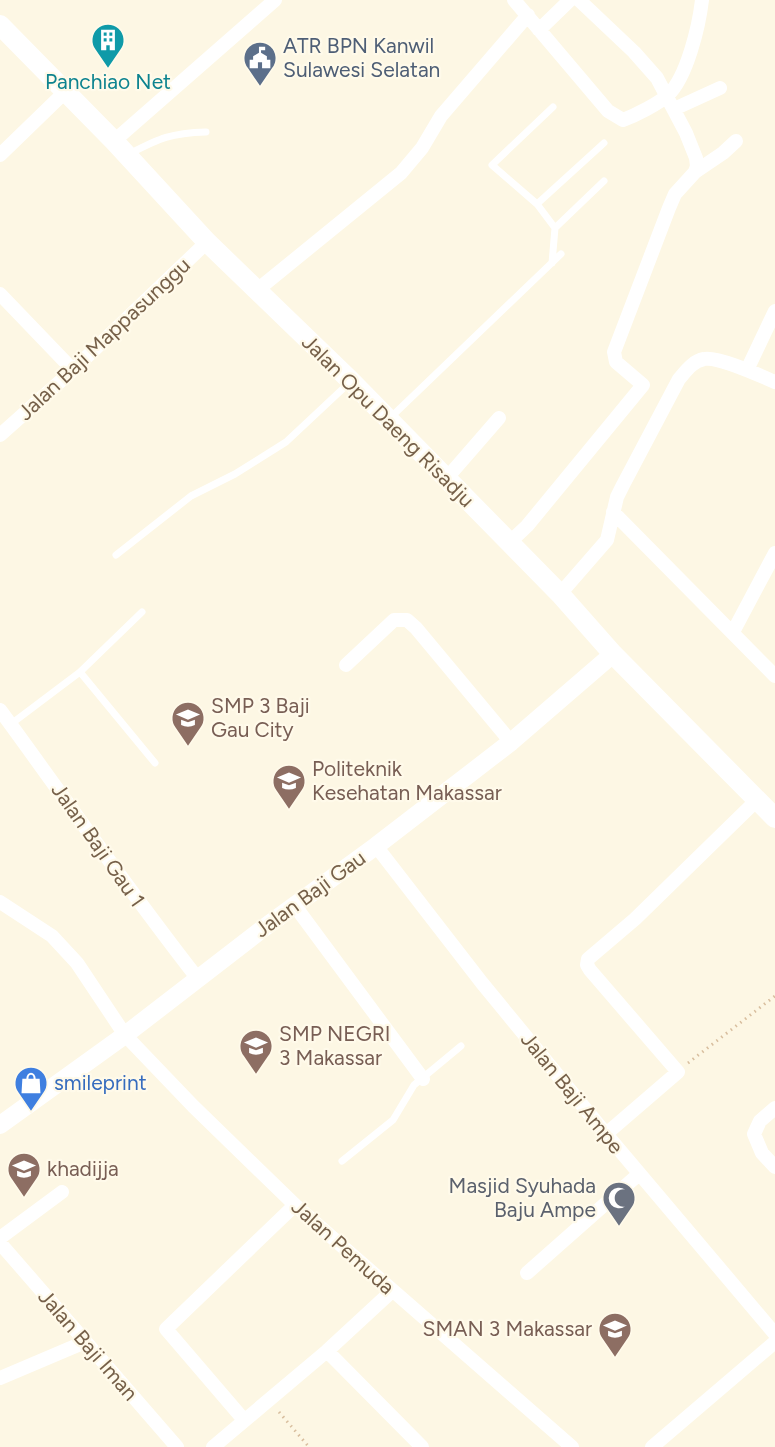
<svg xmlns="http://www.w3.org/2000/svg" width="775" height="1447" viewBox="0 0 775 1447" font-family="Figtree,sans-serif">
<rect width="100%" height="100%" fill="#fdf7e4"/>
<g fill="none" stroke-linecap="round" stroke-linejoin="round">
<path stroke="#d8be9e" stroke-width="3" stroke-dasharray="1.5 4.5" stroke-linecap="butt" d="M688,1063l87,-67
M279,1412l30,35"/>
<path stroke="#fff" stroke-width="7" d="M553,107l-61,58 45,39 67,-61
M129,154c31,-16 42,-21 77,-22
M537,204l18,24 49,-47
M552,263l3,-35
M390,418l171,-164
M116,555l75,-59 44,-22 51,-32 63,-59
M80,672l75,91
M11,724l69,-52 62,-60
M342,1161l51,-41 21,-35 47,-39"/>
<path stroke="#fff" stroke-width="14" d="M514,0l94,111 15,9c13,-5 35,-16 45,-25 19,-18 31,-69 34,-95
M539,30l31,-30
M674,109l46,-21
M114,141l161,-141
M0,155l65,-63
M695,172l28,-19 13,-12
M256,291l145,-118 21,-25 19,-32 87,-101
M0,294l73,76
M747,370l28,-59
M0,435l73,-65 134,-128
M446,479l53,-61
M613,512l162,164
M509,543l18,-17 116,-141 -27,-23 -2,-10 55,-144 6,-14 20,-22 2,-6 -1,-8 -10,-25 -29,-55 -23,-26 -55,-52
M560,594l47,-54 10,-43 6,-12 56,-106c7,-8 14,-18 25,-20 14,-3 57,17 71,23
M733,632l42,-79
M346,665l48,-45h13l9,8 95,114
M0,710c66,90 129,181 198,269
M376,846l106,137 124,151 169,200
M0,902l52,34 25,27 48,72 68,71 102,99 277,242
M295,906l128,173
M775,1108l-15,13 -6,13 8,19 13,14
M606,1134l72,-62 -88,-102 -3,-5 1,-6 47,-40 122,-119
M0,1238l62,-46
M0,1243l177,204
M527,1273l112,-99
M327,1351l95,96
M0,1378l85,-36
M244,1420l-78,-91 129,-124
M213,1447l114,-96 65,-60
M652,1447l123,-105"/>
<path stroke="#fff" stroke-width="18" d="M0,1125l125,-90 136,-105 115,-84 135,-104 102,-88"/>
<path stroke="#fff" stroke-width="20" d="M0,25l114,116 93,101 144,139 209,213 53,60 162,164"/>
</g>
<defs>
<g id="building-pin" transform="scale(1.725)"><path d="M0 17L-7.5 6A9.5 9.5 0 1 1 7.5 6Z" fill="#0f9aa8" stroke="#fffaea"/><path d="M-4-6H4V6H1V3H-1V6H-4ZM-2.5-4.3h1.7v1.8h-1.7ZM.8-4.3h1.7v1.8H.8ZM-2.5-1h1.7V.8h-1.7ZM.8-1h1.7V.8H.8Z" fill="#fff"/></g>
<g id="civic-pin" transform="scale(1.725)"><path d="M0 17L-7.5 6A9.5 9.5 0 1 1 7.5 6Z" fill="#5c6f8a" stroke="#fffaea"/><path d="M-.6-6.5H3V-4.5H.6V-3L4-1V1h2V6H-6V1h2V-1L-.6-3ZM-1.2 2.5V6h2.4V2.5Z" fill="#fff"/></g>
<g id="school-pin" transform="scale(1.725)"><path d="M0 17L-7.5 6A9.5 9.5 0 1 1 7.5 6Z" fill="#8d6e63" stroke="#fffaea"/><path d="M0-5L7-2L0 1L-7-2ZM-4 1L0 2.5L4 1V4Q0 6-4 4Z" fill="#fff"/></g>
<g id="university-pin" transform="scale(1.725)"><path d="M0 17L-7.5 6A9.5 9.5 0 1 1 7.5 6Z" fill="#8d6e63" stroke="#fffaea"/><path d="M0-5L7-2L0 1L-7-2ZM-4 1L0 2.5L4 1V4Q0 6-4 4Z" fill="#fff"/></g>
<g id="shop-pin" transform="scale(1.725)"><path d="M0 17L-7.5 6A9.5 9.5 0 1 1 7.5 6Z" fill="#3f7fe0" stroke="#fffaea"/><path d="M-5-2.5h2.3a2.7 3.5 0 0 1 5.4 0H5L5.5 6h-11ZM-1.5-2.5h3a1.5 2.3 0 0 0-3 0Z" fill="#fff"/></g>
<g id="mosque-pin" transform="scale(1.725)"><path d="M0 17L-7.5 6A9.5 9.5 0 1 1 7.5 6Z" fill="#6b7280" stroke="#fffaea"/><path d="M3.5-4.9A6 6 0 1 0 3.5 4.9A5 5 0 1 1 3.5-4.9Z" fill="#fff"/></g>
</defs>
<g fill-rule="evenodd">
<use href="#building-pin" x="108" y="40"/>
<use href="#civic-pin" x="260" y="58"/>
<use href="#school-pin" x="188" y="718"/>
<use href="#university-pin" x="289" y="781"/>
<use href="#school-pin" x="256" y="1046"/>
<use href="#shop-pin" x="31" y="1083"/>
<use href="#school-pin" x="24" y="1169"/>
<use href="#mosque-pin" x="619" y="1198"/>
<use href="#school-pin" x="615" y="1329"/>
</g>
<g text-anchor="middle" stroke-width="4.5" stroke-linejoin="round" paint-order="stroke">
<g font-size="21" fill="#4e5e75" stroke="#fffaea" text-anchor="start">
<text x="283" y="53">ATR BPN Kanwil<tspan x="283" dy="24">Sulawesi Selatan</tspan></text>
</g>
<g font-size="21" fill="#0d838f" stroke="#fffaea">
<text x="108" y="89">Panchiao Net</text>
</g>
<g font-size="21" fill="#766049" stroke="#fffaea">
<text transform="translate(104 339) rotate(-43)" y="7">Jalan Baji Mappasunggu</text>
<text transform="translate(388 421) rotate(45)" y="7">Jalan Opu Daeng Risadju</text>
<text transform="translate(98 845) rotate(55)" y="7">Jalan Baji Gau 1</text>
<text transform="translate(310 894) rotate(-36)" y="7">Jalan Baji Gau</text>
<text transform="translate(572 1093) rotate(51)" y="7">Jalan Baji Ampe</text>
<text transform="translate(343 1247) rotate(42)" y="7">Jalan Pemuda</text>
<text transform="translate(88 1345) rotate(49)" y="7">Jalan Baji Iman</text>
</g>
<g font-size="21" fill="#785e54" stroke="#fffaea" text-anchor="start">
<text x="211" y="713">SMP 3 Baji<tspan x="211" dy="24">Gau City</tspan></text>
<text x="312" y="776">Politeknik<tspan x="312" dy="24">Kesehatan Makassar</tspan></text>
<text x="279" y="1041">SMP NEGRI<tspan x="279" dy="24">3 Makassar</tspan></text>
<text x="47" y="1176">khadijja</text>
<text x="592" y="1336" text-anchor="end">SMAN 3 Makassar</text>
</g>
<g font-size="21" fill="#366cbe" stroke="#fffaea" text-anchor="start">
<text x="54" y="1090">smileprint</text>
</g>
<g font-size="21" fill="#5b616d" stroke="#fffaea" text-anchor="end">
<text x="596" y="1193">Masjid Syuhada<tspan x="596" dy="24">Baju Ampe</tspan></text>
</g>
</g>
</svg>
